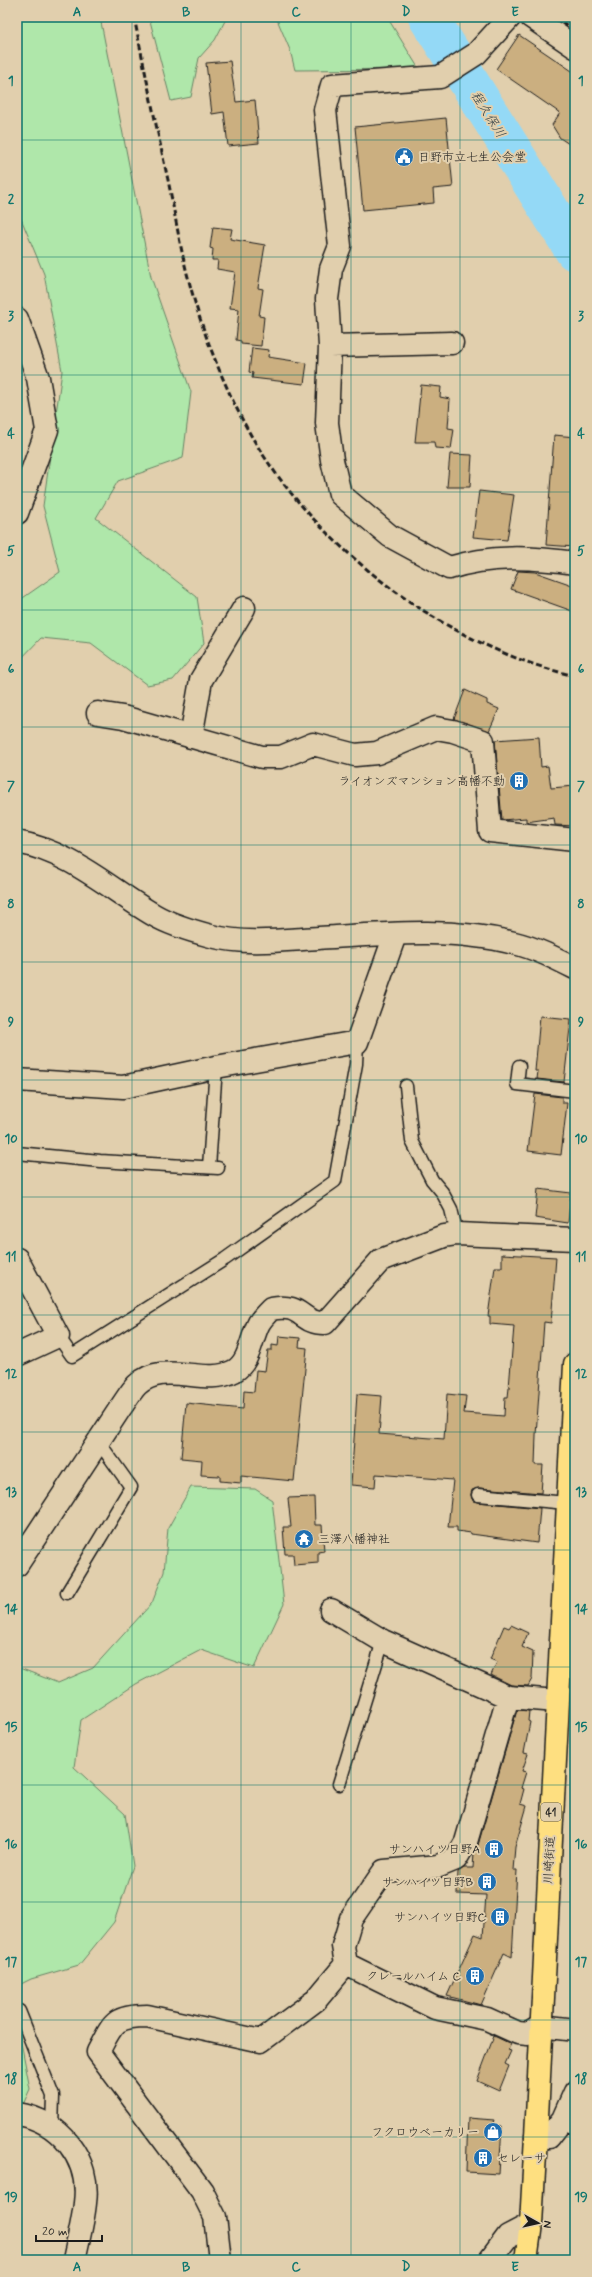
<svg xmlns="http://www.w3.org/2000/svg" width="592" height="2277" viewBox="0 0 592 2277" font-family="Mynerve,'Klee One',sans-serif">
<rect width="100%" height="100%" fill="#e1cfad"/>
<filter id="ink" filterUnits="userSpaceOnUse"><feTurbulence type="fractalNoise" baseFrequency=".025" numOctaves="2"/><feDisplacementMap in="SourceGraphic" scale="8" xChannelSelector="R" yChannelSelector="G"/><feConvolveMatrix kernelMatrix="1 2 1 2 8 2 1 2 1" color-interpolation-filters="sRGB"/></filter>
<g filter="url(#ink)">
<path fill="#afe7aa" stroke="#668263" d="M17,17h83l51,260 40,115 -8,66 -65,23 -22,37 101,79 7,46 -31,37 -26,5 -56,-42 -50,-5 -24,25v-61l43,-30 -17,-66 19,-135 -18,-97 -27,-65z
M149,17h78l-12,23 -16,18 -8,39 -20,4z
M276,17h111l32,52 -124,1 -5,-20z
M191,1487l64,2 17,11 12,104 -30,64 -53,-18 -65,34 -55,36 -7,47 51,47 8,52 -19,56 -35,43 -48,14 -14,7v-319l41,16 35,-15 59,-65 12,-31 4,-44z
M17,2021l13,68 -13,29z"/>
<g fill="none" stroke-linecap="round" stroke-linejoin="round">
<path stroke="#94d9f6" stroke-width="40" d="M428,17l147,234"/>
</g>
<path fill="#cbaf80" stroke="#1c1c1c" d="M519,35l56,38v75l-15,-10 -8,-13 8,-12 -64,-44z
M230,61l6,41 19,-2 4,43 -31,3 -4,-34 -12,2 -6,-51z
M446,118l7,69 -20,2 1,14 -71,7 -8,-83z
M213,227l19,2 -2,10 35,6 -7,43 5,1 -4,27 5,1 -3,29 -20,-2v-3l-5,-1 3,-31 -9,-1 5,-36 -18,-3 1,-9h-6l1,-11 -3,-1z
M252,348l17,2 -1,7 39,6 -3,21 -52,-6 1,-5 -4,-1z
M421,385l20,2 -1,10 10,2 -2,29 6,1 -3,20 -16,-1 -1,-6h-19z
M554,435l21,2v110l-29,-2z
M450,454l22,1 -2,32h-23z
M479,491l35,4 -7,45 -34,-3z
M518,571l17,1 40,14v26l-64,-23z
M465,690l22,10v4l12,5 -10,22 -35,-12z
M539,737l2,30 7,-1 3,22 24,-2v40l-20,-1 -1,-7 -28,4v-4l-24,2 -7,-80z
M540,1016l31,3 -7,63 -27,-3 1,-8h-3z
M535,1094l27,3v6h5l-6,52 -33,-4z
M538,1189l33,4 -3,30 -33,-5z
M502,1254l54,3 -5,66 -7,-1 -8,113 -1,30h8l-2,28 -62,-5 -7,2 -1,5 2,6 4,1 63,6 -3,35 -66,-9v-1l-14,-2v-4h-9l5,-47 -77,-6 -1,13 -24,-2 6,-91 25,2 -3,38 65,5 3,-45 19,2 -2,17 40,3 1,-19h3l1,-9 5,-62 -24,-2v-8h-2l7,-49h7z
M279,1336l21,2 -1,9 8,1 -13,133 -53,-5v7l-21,-2v-5l-19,-1 1,-15 -21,-2 5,-55 57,6 1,-18 10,1 2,-22 9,1 3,-21h4v-5l6,1z
M314,1497l1,28h7l2,26 -6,1v11l-24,2 -1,-11h-8l-2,-27h8l-3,-29z
M511,1625l17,8 -6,14 11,5 -1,27 -4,7 -17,-1 -20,-10 6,-13 -7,-3 14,-33 5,2z
M517,1710l12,1 -1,10 2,1 -6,31 4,1 -6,17 4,1 -5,16 3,1 -4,15 7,2 -12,41 -2,23h4l-5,87 -8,-4 -23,52 -34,-9 28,-62 8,3 3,-42 -29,-1 1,-22 6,-4h9l1,-15 4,-8z
M494,2036l17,8 -3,6 3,1 -6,13 4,2 -10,25 -22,-10z
M468,2118l26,2 -2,5 10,1 -3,48 -33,-2z"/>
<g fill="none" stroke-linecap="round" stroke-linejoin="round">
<g stroke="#1c1c1c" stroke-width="15">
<path id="lane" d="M519,1066l-2,18 58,7
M406,1086l6,55 20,39 10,12 9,17 6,25
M17,1153l83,8 118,7
M209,1167l7,-100
M58,1336l14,20 153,-97 110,-78 21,-117 1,-22
M478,1495l89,8
M67,1593l64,-106 -33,-46
M339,1784l44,-143
M19,2011l34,85 -1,32"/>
</g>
<g stroke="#1c1c1c" stroke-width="25">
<path id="street" d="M510,17l-34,37 -36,23 -108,8 -7,25 15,136 -9,23 -4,30 3,47 -3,77 5,37 8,34 50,42 59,32c42,-13 82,-11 126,-5
M17,319l21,59 9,52 -30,83
M330,346l122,-3
M98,713l25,4 139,40h19l32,-13 42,11 22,-2 59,-25 17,3 30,10 7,90 85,9
M191,737l10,-57 43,-72
M17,1080l106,7 93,-20 141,-25 38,-107
M17,1259l41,77 -41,19
M17,1565l104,-158c5,-7 10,-16 16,-22 27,-26 67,2 97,-14 16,-9 17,-33 25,-48 3,-5 8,-10 12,-14 32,-7 29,15 54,14l56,-63 63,-24 13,-2 118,5
M331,1610l52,31 125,56
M346,1964l-3,-18 8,-27 33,-48 55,-5 17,-7 10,-17 42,-145 49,4
M563,2119l12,-27
M536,2136l13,1 14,-18 12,3
M220,2260l-5,-43 -13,-26 -104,-139c15,-28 15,-36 49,-36l114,25 55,-41 30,-36 89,44 52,11 31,14 10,1 13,-8 34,4
M490,2260l18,-24 23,-12"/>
</g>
<g stroke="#1c1c1c" stroke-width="25">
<path id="secondary" d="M531,17l44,30
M17,842c54,10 91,46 137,73 17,10 38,16 57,21 35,9 72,4 108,2 64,-4 132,-11 195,5 21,5 41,15 61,25
M17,2114c43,6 74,46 68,89 -2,19 -7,38 -11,57"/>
</g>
<g stroke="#1c1c1c" stroke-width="25">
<path id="primary" d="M526,2260l5,-36 5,-88 39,-772"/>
</g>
<use href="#lane" stroke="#e1cfad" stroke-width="12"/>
<use href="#street" stroke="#e1cfad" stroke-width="22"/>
<use href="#secondary" stroke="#e1cfad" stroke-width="22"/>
<use href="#primary" stroke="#fedf80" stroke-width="22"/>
<path stroke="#1c1c1c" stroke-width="3" stroke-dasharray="6 3" stroke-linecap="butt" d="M134,17c11,54 22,109 34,163 7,34 12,68 21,101 11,43 28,87 48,128 34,70 89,130 151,177 56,42 118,74 187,90
M555,17l20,14
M574,17l1,1"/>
</g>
</g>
<path fill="none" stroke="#0f766e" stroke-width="1" stroke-opacity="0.55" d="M132,17v2243M241,17v2243M351,17v2243M460,17v2243M17,140h558M17,257h558M17,375h558M17,492h558M17,610h558M17,727h558M17,845h558M17,962h558M17,1080h558M17,1197h558M17,1315h558M17,1432h558M17,1550h558M17,1667h558M17,1785h558M17,1902h558M17,2020h558M17,2137h558"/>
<defs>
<g id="civic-disc" transform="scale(1)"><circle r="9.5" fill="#1f6fb2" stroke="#e1cfad"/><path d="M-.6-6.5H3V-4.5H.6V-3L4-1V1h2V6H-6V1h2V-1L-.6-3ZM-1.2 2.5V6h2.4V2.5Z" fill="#fff"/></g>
<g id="building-disc" transform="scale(1)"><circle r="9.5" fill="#1f6fb2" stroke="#e1cfad"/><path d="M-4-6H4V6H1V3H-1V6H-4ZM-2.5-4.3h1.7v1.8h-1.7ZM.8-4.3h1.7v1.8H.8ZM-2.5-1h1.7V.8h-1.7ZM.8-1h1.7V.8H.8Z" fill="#fff"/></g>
<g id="temple-disc" transform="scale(1)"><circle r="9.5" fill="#1f6fb2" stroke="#e1cfad"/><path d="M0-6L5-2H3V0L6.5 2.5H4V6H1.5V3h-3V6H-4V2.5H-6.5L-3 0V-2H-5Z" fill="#fff"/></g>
<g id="shop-disc" transform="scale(1)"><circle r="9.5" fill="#1f6fb2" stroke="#e1cfad"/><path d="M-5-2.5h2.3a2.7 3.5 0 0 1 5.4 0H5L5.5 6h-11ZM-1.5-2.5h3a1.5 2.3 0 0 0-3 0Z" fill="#fff"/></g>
</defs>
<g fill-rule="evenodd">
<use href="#civic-disc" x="404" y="157"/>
<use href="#building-disc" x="519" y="781"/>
<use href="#temple-disc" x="304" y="1539"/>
<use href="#building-disc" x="494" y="1849"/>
<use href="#building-disc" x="487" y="1882"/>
<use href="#building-disc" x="500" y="1917"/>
<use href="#building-disc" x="475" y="1976"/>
<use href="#shop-disc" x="493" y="2132"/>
<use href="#building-disc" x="483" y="2158"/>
</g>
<g text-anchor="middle" stroke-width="4" stroke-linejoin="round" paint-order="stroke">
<rect fill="#e1cfad" stroke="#575248" stroke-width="1" x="541" y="1803" width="20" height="18" rx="3"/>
<g font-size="11" font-weight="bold" fill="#1c1c1c">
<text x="551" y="1816">41</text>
</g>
<g font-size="12" fill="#1c1c1c" stroke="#e1cfad" text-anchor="end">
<text x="418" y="161" text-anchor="start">日野市立七生公会堂</text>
<text x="505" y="785">ライオンズマンション高幡不動</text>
<text x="318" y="1543" text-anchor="start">三澤八幡神社</text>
<text x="480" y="1853">サンハイツ日野A</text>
<text x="473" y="1886">サンハイツ日野B</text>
<text x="486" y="1921">サンハイツ日野C</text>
<text x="461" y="1980">クレールハイム C</text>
<text x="479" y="2136">フクロウベーカリー</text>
<text x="497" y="2162" text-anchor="start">セレーサ</text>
</g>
<g font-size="12" fill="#1c1c1c" stroke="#e1cfad">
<text transform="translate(549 1860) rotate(-87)" y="4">川崎街道</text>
</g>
<g font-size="13" font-style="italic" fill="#344248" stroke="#e1cfad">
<text transform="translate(489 114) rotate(58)" y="5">程久保川</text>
</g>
</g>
<rect width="592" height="2277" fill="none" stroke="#e1cfad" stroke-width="44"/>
<g transform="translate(538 2223) rotate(98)" stroke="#e1cfad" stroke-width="3" paint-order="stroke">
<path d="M0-3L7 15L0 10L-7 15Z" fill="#1c1c1c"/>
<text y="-6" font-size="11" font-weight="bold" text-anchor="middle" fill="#1c1c1c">N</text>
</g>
<path d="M36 2235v6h66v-6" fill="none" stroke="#1c1c1c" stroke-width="2"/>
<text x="42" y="2235" font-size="12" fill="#1c1c1c" stroke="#e1cfad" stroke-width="3" paint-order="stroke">20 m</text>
<rect x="22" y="22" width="548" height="2233" fill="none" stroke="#0f766e" stroke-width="1.5"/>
<g font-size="13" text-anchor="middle" font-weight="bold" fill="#0f766e">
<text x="77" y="16">A</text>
<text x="186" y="16">B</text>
<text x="296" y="16">C</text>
<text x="406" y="16">D</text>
<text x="515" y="16">E</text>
<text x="11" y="85">1</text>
<text x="581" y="85">1</text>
<text x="11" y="203">2</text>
<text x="581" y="203">2</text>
<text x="11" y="320">3</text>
<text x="581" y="320">3</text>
<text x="11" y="438">4</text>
<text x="581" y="438">4</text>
<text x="11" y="555">5</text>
<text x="581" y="555">5</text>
<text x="11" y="673">6</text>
<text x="581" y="673">6</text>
<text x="11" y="790">7</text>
<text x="581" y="790">7</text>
<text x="11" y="908">8</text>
<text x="581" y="908">8</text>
<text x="11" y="1026">9</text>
<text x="581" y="1026">9</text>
<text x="11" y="1143">10</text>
<text x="581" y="1143">10</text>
<text x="11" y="1261">11</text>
<text x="581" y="1261">11</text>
<text x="11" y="1378">12</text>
<text x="581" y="1378">12</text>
<text x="11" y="1496">13</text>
<text x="581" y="1496">13</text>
<text x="11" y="1613">14</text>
<text x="581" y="1613">14</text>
<text x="11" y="1731">15</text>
<text x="581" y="1731">15</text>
<text x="11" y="1848">16</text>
<text x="581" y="1848">16</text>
<text x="11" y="1966">17</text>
<text x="581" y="1966">17</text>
<text x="11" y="2083">18</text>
<text x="581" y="2083">18</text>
<text x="11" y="2201">19</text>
<text x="581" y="2201">19</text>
<text x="77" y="2271">A</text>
<text x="186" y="2271">B</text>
<text x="296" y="2271">C</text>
<text x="406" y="2271">D</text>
<text x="515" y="2271">E</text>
</g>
</svg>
